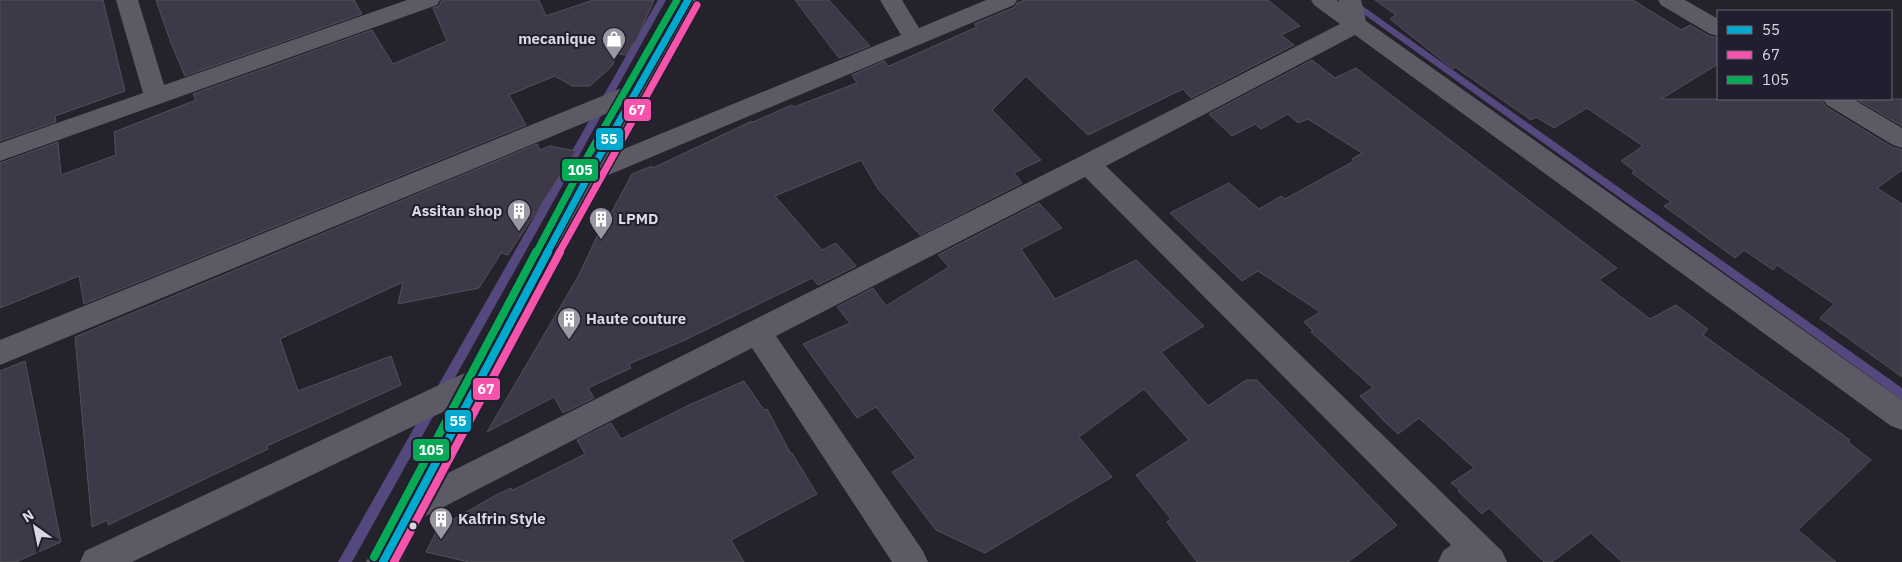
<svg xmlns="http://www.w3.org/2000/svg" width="1902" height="562" viewBox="0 0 1902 562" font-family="'IBM Plex Sans',sans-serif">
<rect width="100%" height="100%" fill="#24222b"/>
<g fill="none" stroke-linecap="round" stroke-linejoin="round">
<path fill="#55487e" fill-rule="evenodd" d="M658,0h8l-223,399 -4,1 -4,-1 -2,-4 2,-4z
M1344,0h10l548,388v12z
M431,404l4,1 2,4 -2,4 -83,149h-14l89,-157z"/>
</g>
<path fill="#3e3948" stroke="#525058" d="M0,0h103l22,91 -70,25 1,6 -56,19z
M156,0h198l8,14 -177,62 -14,-33z
M442,0h97l7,16 47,-16h61l-19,43h-2l-6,12 -10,-1 -5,12 -22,20h-18l-17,-10 -46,19 17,30 -442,179 -5,-28 -79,32v-145l58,-21 3,33 55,-20 -2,-23 82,-32 -3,-6 179,-64 21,34 54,-23 -14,-33 6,-2z
M795,0h34l41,46 -31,12z
M1025,0h243l32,26 -19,9 13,10 -103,53 -8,-9 -95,46 -62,-59 -34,34 49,50 -27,13 8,10 -102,52 -42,-46 -17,-29 -86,36 47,54 14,-7 20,23 -38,19 -6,-7 -127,62 -56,24 2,4 -43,20 6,10 -31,15 -9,-16 -67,35 92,-157 20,-43h2l31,-58 20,-8 1,2 99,-47 1,1 39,-17 2,2 63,-24 -5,-8 32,-14 5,5 88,-39 -3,-3 41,-17 2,-4z
M1375,0h258l48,30 9,-5 19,11 9,2v26l-57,35h160l5,8 66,40 10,3v20l-25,18 25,16v173l-82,-59 14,-14 -57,-39 -4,5 -29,-20 -9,8 -71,-52 7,-4 -39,-29 3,-2 -14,-10 22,-15 -56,-38 -33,20 -18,-11 -5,3 -76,-53 -2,2 -63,-50 6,-4z
M1312,60l23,18 21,-10 261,200 -18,12 51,39 26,-14 32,24 -5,6 147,105 -2,2 23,18 -73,70 38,32h-214l-31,-29 -39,29h-8l-55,-54 -7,6 -24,-23 2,-1 -9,-7 23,-15 -55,-50 -21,16 -13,-12 -25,-26 13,-8 -62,-56 2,-1 -9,-9 16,-10 -62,-41 -16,10 -72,-68 59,-30 30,26 22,-13 4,3 69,-38 -2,-2 10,-6 -54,-34 -10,4 -10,-9 -27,15 -6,-5 -23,12 -23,-22z
M1856,99h46v27z
M537,144l3,6 10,-4 26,5 -68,104 -7,-2 -22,35 -81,16 5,-22 -123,57 18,52 93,-35 10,29 -134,61 1,3 -160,76v-5l-16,7 -17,-190z
M1039,203l23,25 -41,21 34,50 81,-39 68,66 -43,26 47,54 38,-26h11l140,145 -49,37h-151l-30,-40 4,-3 -35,-44 53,-35 -45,-51 -65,48 33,40 -127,76 -49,-23 -44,-58 24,-14 -40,-51 -19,11 -54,-74 47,-21 -13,-16 36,-19 13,18 63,-39 -11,-12z
M25,361l36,181 -45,20h-16v-191z
M744,381l20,29 3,-1 24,45 1,-1 25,41 -86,46 13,22h-275l-43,-10 16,-32 7,2 47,-27 15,-7 2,2 72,-36 -8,-14 34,-17 10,16 68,-34z"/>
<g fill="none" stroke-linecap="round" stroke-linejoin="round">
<path fill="#5c5a64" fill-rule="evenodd" d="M116,0h22l26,85 243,-85h33l-3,5 -437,156v-18l143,-50z
M677,0h22l-85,153 287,-118 -21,-35h22l17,28 67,-28h31l-3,5 -415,174 -153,295 633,-317 261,-133 -26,-19 -3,-5h26l2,2v-2h22l5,21 536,379v30l-11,-4 -536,-391 -249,131 396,385 5,11h-69l5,-11 8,-6 -366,-368 -309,159 147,215 5,11h-36l-140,-214 -328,169 -23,45h-35l83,-153 -317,153h-52l5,-11 384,-180 144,-260 -613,254v-25l627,-254z
M1658,0h27l33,19v17l-8,-2 -49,-29z
M1823,99h30l49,29v20l-9,-3 -66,-40z"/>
<g stroke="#211e2f" stroke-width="10">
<path id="bus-1-far1" d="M547,253l43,-80 98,-173"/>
</g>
<g stroke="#211e2f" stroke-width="12">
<path id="bus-1" d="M383,562l165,-310"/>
</g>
<g stroke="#211e2f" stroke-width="10">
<path id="bus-2-far1" d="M559,253l138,-248"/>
</g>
<g stroke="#211e2f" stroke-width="12">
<path id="bus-2" d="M394,562l166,-310"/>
</g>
<g stroke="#211e2f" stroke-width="10">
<path id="bus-3-far1" d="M536,253l45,-85 96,-168"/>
</g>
<g stroke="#211e2f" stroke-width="12">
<path id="bus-3" d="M374,557l162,-305"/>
</g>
<use href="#bus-1-far1" stroke="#00a9ce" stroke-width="7"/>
<use href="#bus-1" stroke="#00a9ce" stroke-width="8"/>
<use href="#bus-2-far1" stroke="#f653ac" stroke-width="7"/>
<use href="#bus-2" stroke="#f653ac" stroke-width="8"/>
<use href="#bus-3-far1" stroke="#06aa56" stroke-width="7"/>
<use href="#bus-3" stroke="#06aa56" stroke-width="8"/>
</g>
<defs>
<g id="shop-pin" transform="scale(1.25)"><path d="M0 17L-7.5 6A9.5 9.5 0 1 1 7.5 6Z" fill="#9998a2" stroke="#211e2f"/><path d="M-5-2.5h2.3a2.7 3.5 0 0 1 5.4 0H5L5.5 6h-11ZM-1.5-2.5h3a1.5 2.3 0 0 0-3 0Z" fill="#fff"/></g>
<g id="building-pin" transform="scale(1.25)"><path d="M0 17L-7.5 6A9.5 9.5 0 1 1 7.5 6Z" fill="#9998a2" stroke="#211e2f"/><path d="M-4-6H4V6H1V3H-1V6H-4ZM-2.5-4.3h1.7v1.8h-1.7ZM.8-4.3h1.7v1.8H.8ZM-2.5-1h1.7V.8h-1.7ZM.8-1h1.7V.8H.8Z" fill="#fff"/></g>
</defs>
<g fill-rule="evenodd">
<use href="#shop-pin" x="614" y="39"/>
<use href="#building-pin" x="519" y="211"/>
<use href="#building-pin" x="601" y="219"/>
<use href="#building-pin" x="569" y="319"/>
<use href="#building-pin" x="441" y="519"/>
</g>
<circle fill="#d8d7e2" stroke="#211e2f" stroke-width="2" cx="413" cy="526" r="4.5"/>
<g text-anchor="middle" stroke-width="4" stroke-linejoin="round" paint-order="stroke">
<g font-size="15" font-weight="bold" fill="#d8d7e2" stroke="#211e2f" text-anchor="start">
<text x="596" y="44" text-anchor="end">mecanique</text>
<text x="502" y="216" text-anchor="end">Assitan shop</text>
<text x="618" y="224">LPMD</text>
<text x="586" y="324">Haute couture</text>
<text x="458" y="524">Kalfrin Style</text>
</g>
</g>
<g stroke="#211e2f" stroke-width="2">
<rect x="623" y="98" width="29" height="24" rx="5" fill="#f653ac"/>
<rect x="595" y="127" width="29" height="24" rx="5" fill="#00a9ce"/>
<rect x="561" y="158" width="38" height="24" rx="5" fill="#06aa56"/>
<rect x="472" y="377" width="29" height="24" rx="5" fill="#f653ac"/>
<rect x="444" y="409" width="28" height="24" rx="5" fill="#00a9ce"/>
<rect x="412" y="438" width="38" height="24" rx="5" fill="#06aa56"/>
</g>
<g font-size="14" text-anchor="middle" font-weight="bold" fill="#fff">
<text x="637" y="115">67</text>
<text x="609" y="144">55</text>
<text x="580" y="175">105</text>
<text x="486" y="394">67</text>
<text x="458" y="426">55</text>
<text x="431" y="455">105</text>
</g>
<rect x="1717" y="10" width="175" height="90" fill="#211e2f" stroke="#6a6877"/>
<rect x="1727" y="26" width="25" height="8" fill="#00a9ce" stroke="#6a6877"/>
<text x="1762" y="35" font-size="15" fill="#d8d7e2">55</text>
<rect x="1727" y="51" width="25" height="8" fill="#f653ac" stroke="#6a6877"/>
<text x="1762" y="60" font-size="15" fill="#d8d7e2">67</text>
<rect x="1727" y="76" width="25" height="8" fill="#06aa56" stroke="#6a6877"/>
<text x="1762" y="85" font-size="15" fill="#d8d7e2">105</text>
<g transform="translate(35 527) rotate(327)" stroke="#211e2f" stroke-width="4" paint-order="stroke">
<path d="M0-4L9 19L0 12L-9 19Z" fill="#d8d7e2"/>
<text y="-8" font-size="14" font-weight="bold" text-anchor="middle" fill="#d8d7e2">N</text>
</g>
</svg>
